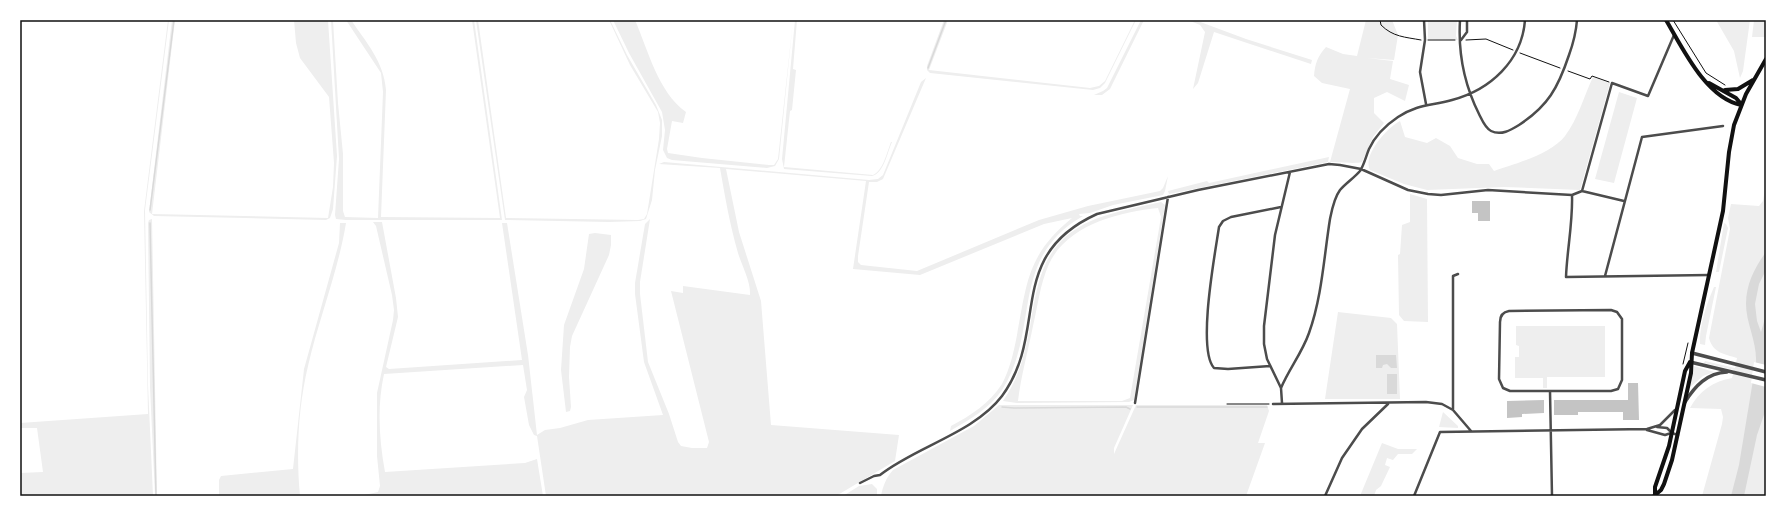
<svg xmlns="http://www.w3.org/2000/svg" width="1786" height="516" viewBox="0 0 1786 516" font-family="'PT Serif',serif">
<rect width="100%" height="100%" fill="#fff"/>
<path fill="#eee" fill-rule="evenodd" d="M168,20h1l-24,190 3,175 5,111h-133v-23l23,-1 -6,-44h-17v-5l128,-9 -4,-203z
M172,20h3l-23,194 176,4 5,-31 1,-24 -5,-66 -29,-39 -4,-15 -2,-23h34l9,136 -4,53 -3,9 -4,2 -172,-4 -5,-4z
M331,20h2l5,83 5,51v57l2,6 33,1 5,-126 -2,-19 -35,-53h5c15,22 33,42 35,70l-5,127 119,1 -28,-198h2l28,200h-156l-10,-1 -1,-4 4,-56z
M476,20h2l28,198 132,2 6,-1 3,-5 12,-75 1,-16 -2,-11 -28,-47 -21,-45h1l17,35 29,50 6,15v16l-7,34 -3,30 -6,19 -6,2 -31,1 -104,-2z
M613,20h22c13,30 23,72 51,92l-3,11 -11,-2 -5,28 1,4 34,5 67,7h5l4,-6 15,-139 -14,139 -4,7 -8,2 -95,-8 -5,-2 -4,-8 2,-20 -3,-18 -33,-59z
M795,20h2l-4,49 3,1 -4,40 -2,1 -6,56 89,8c10,-4 14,-23 18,-33h1c-5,11 -8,31 -20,34l-88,-7 -2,-10z
M944,20h4l-19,50 161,18 9,-2 6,-5 30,-61h1l-31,63 -5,5 -7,2 -163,-17 -3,-3v-4z
M1141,20h3l-34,69 -8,6h-8l9,-4 4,-3z
M1188,20h7l51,19 66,21 -1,4 -97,-32 -16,51 -5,6 12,-57 -5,-7z
M1366,20h26l6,15 -4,25 -27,-2 26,3 -3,18 19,6 -4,16 -18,-9 -13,6v15l10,10 -11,14 -11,25c-6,2 -24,0 -32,0l20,-73 -28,-6 -8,-7c1,-13 4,-20 12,-29l17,7 14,2z
M1428,20h29l-1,16 2,4 -30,-1z
M1716,20h34l-7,51 -3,7 -6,-27z
M1754,20h12v17h-14z
M1593,77l17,6 -30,107 -76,-3 -77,3 -23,-6 -34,-14c-8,-15 18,-43 30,-49l5,16 22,6 9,-5 14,8 8,12 19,6h12l5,7c21,-7 57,-17 71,-35 13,-17 19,-40 28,-59z
M926,78l-43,101 -6,3h-8l-11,74v6l3,3 56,6 122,-51 49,-14 72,-15 3,-3 5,-12 -3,15 -2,4 -50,10 -23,8 -11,1 1,2h3c-75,43 -42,113 -81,174 -12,18 -33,30 -52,41l1,-5c19,-10 39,-23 51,-42 8,-15 12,-33 15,-49 10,-54 11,-81 55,-117l-28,6 -124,51 -67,-6 13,-88 -140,-12 13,63 22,69 10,124 128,10 -4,26 -59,35h-290l-9,-60 -3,-1 -5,-10 -5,-28 3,-7 -4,-25 -139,9c-7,32 -5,65 1,98l140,-9 12,-4 6,37h-183l18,-4 2,-6 -3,-30v-63l16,-73 1,-10 -2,-15 -16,-69 -3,-4h9l14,76 2,19 -12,50 3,2 133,-9 -20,-137h5l21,132 9,80 8,-5 15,-2 28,-8 75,-5 -19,-53 -9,-68v-11l10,-59 5,-5 -10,63v12l8,68 21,52 9,28 3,4 11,2h15l2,-6 -38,-151 12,2v-7l67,9c1,-13 -8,-29 -12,-42 -8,-28 -13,-56 -18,-85l-61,-4 5,-2 205,18 9,-1 5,-4 38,-93z
M1619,92l18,6 -23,85 -19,-4z
M1329,157l-1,5 -159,32 -1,-3 39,-10 2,2z
M1766,183v313h-64l20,-72 1,-7 -2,-8 -31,-1c9,-17 24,-27 42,-30l2,-8 -30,-7 1,-2 30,7 2,-10c-13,-4 -24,-5 -28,-20l21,-109 -2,-11 3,-14 28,2 4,-5z
M1410,194l17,5 1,123 -24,-1 -5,-6 -1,-60 2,-1 2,-29 8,-3z
M1161,202l4,3 -31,195 -5,2 -112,1 -14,-2c16,-23 22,-47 27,-74 3,-19 6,-39 13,-57 20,-52 71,-57 118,-68zM1158,208l3,9 -31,181 -8,3h-104c3,-25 10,-50 15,-75 5,-21 7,-42 16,-62 18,-39 70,-52 109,-56z
M152,219l5,277h-2l-5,-109 -2,-164 1,-3z
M340,223h6c-8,49 -27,95 -38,143 -10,42 -12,87 -8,130h-81v-16l2,-4 72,-7 11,-100 35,-126z
M1724,223l2,1 2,4 -9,44h-3z
M595,233l16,2v10l-2,10 -37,81 -2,11 -1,30 2,30 -1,4 -4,1 -5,-42 3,-45 20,-56 5,-35z
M1714,287h2l-10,49 -1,9 -5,-1c-1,-18 7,-41 14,-57z
M1338,312l53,6 6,6 3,75h-75z
M1516,326h89v51h-58v11h-4v-10h-28v-21h4v-11l-3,-1z
M1694,366l20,6 -11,4 -14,12z
M999,405h134l-19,43v6l22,-49h131l2,6 -11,32h7l-19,53h-365c2,-10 5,-18 12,-26l81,-44z
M1443,412l15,14v2l-19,-1z
M1382,443l16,6h19l-5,5h-14l-5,6 -6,-2 -2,7 5,2 -9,19 -5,4 -2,6h-14z
M872,484l5,5v7h-34l16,-10z"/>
<path fill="#d9d9d9" d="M1766,252v18l-7,14 -4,20 2,17 4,11 5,-17v94l-9,26 -13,61h-13l8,-31 17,-103c1,-20 -10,-39 -10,-58 0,-20 9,-37 20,-52z
M1376,355h20l1,13h-6l-4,-4 -4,1 -1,3h-6z
M1387,374h10v20h-10z"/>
<path fill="#fff" d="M1754,362l12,3v22l-15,-4z"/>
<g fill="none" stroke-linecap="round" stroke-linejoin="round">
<path stroke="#d9d9d9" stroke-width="1.5" d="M928,68l18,-48
M150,210l24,-190
M150,223l6,273
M1002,407l12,1 112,-1 4,2
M1137,407h130"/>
</g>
<path fill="#c4c4c4" d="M1472,201h18v20h-12v-8h-6z
M1628,383h10l1,37h-16v-8h-45v3h-24v-15h74z
M1544,400v13l-22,1v3l-15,1v-17z"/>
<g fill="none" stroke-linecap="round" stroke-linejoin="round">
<path stroke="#111" stroke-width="1" d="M1380,20l1,5c12,12 24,12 40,15
M1673,20l33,53 19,12
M1428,40h27
M1466,40l20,-1 27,11
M1520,53l40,15
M1568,71l22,8 2,-3 17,6
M1683,364l5,-21
M1227,404h42"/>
<path stroke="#4c4c4c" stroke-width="2.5" d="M1424,20l1,20 -5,32 6,32
M1460,20c-2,33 4,64 19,94 3,6 6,14 12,17 10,5 20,-1 28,-6 29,-19 39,-37 50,-70 4,-11 7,-22 8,-35
M1461,40l6,-8v-12
M1582,191l30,-108 36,13 26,-61
M1572,195c1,27 -5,55 -6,82l143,-2
M1458,274l-5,2v134l18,21
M1605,276l37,-139 81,-11
M1611,310l6,2 5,7v61l-4,9 -7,2h-101l-7,-3 -4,-9 1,-57c0,-7 3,-10 9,-11z
M1270,366l-42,3 -14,-1c-17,-19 1,-114 5,-141l4,-6 8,-4 50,-10
M1281,388c8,-19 21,-35 28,-55 13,-36 15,-77 21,-114 2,-10 4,-21 10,-29 6,-7 14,-12 20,-19 4,-6 6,-15 9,-22 6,-13 17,-24 29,-32 20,-13 32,-11 54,-17 38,-10 70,-39 73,-80
M1550,391l2,105
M1135,403l33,-206
M1282,403l-1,-15 -14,-29 -3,-15v-18l11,-91 15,-63
M1273,404l153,-2 16,2 11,6
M1657,427l10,1 5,5 6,2
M1647,430l18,5 6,-2
M860,483l14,-7 6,-1c35,-28 94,-42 122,-79 48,-65 2,-140 95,-182l101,-24 131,-26 11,1 21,4 47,21 20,4 13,1 47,-5 84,5 10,-4 42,10
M1325,496l17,-38 20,-29 26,-25
M1414,496l26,-64 207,-3 13,-4 15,-15"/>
<path stroke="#4c4c4c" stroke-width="3.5" d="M1692,353l74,19
M1690,362l76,18
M1685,402c10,-16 22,-29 42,-30"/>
<path stroke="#111" stroke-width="4" d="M1666,20c17,29 40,78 75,85
M1709,83l27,15 5,6
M1725,90l13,-1 15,-9
M1655,494v-7l14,-41 16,-75 5,-9
M1654,496l7,-6 3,-6 8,-24 19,-87 1,-20 31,-142 6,-59 5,-27 12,-31 20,-35"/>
</g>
<rect width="1786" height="516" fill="none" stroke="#ffffff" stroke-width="42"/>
<rect x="21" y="21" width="1744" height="474" fill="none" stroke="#111" stroke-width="1.5"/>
</svg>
